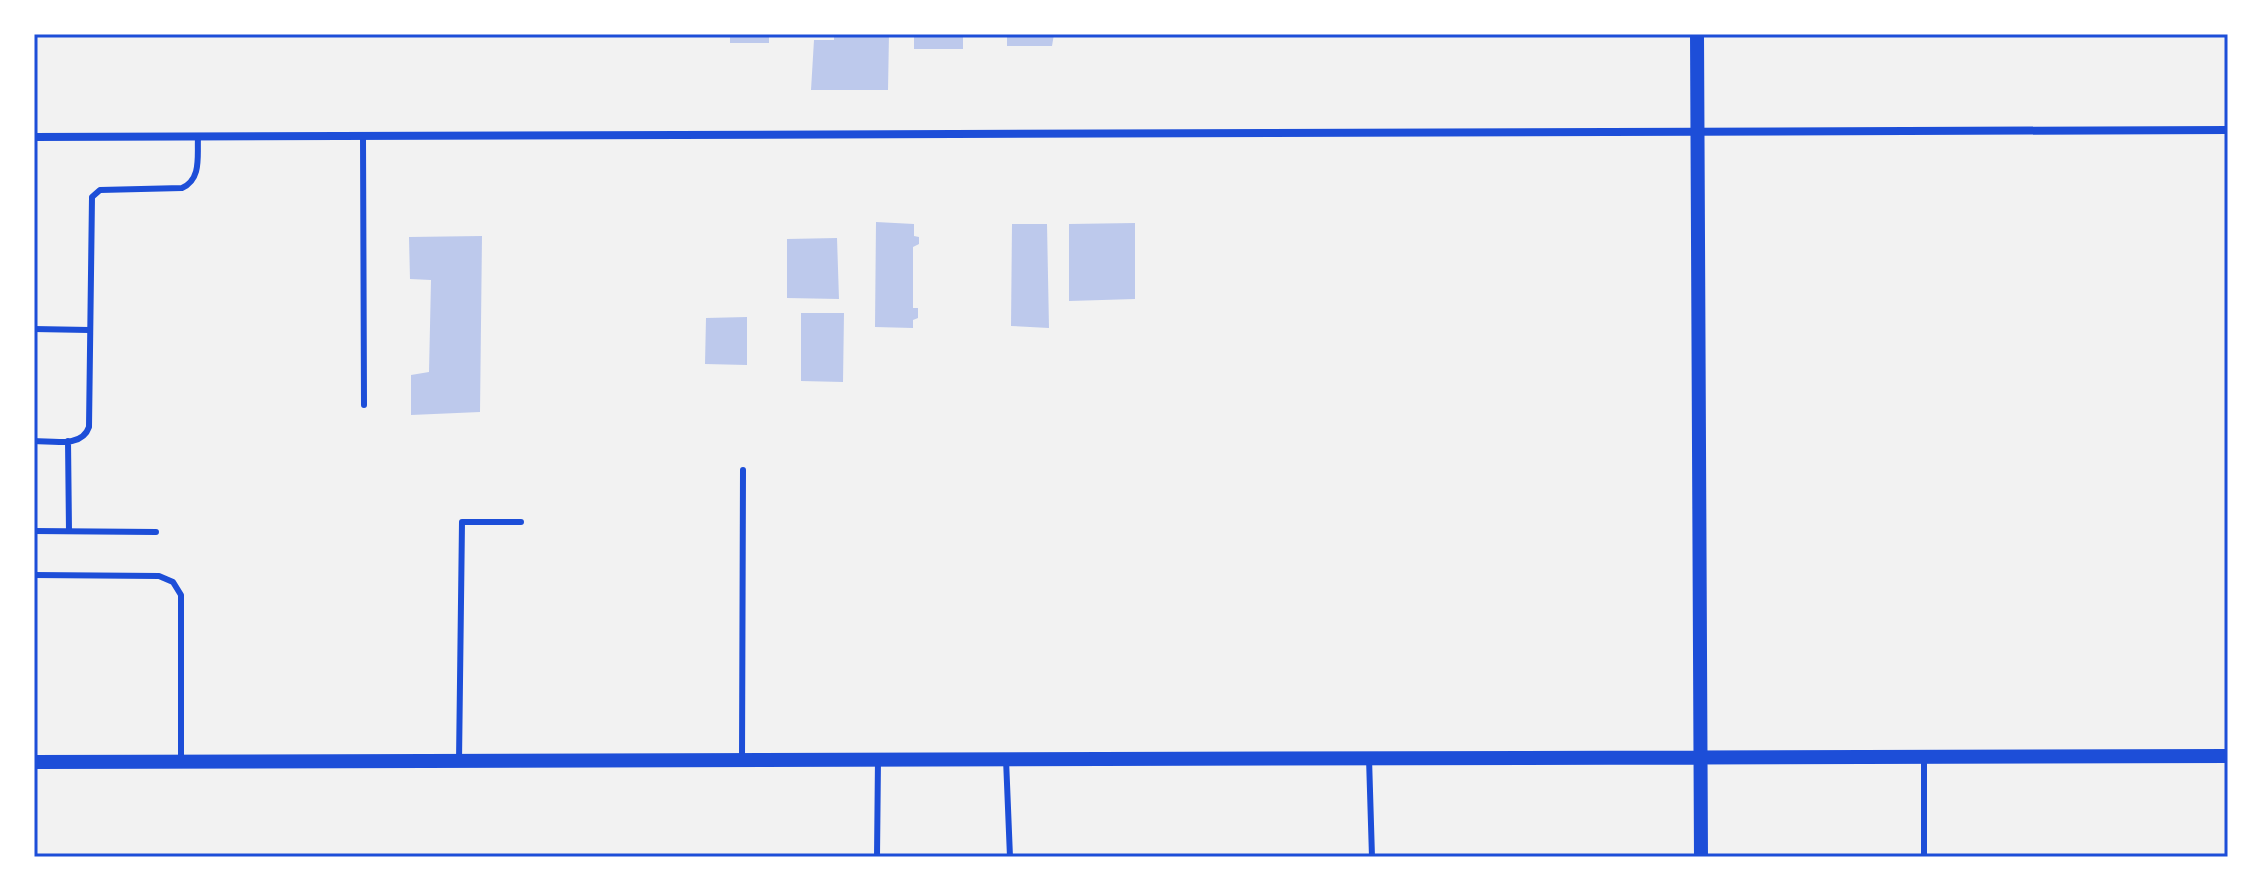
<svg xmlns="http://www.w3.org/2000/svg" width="2262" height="891" viewBox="0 0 2262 891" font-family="Barlow,sans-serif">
<rect width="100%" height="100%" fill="#f2f2f2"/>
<path fill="#bdc9ec" d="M730,34h39v9h-39z
M834,34h55l-1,56h-77l3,-50h20z
M914,34h49v15h-49z
M1007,34h47l-2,12h-45z
M876,222l38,2v12l5,1v7l-6,3v61h5v10l-5,2v8l-38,-1z
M1135,223v76l-66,2v-77z
M1012,224h35l2,104 -38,-2z
M482,236l-2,176 -69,3v-40l18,-3 2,-92 -21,-1 -1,-42z
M837,238l2,61 -52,-1v-59z
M801,313h43l-1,69 -42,-1z
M747,317v48l-42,-1 1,-46z"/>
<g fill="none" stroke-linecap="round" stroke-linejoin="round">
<path stroke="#1d4ed8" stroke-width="6" d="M363,137l1,268
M34,329l55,1
M34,441c19,0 48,7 55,-14l3,-230 8,-7 82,-2c20,-9 15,-32 16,-51
M68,441l1,90
M34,531l122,1
M34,575l125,1 14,6 8,13v167
M1369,758l3,99
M1006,759l4,98
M742,760l1,-290
M459,761l3,-239h59
M877,857l1,-98
M1924,857v-101"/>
<path stroke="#1d4ed8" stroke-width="8" d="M34,137l2194,-7"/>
<path stroke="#1d4ed8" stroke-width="14" d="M1697,34l4,823
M34,762l2194,-6"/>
</g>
<rect width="2262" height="891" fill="none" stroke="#ffffff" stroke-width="72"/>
<rect x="36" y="36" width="2190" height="819" fill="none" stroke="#1d4ed8" stroke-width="3"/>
</svg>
